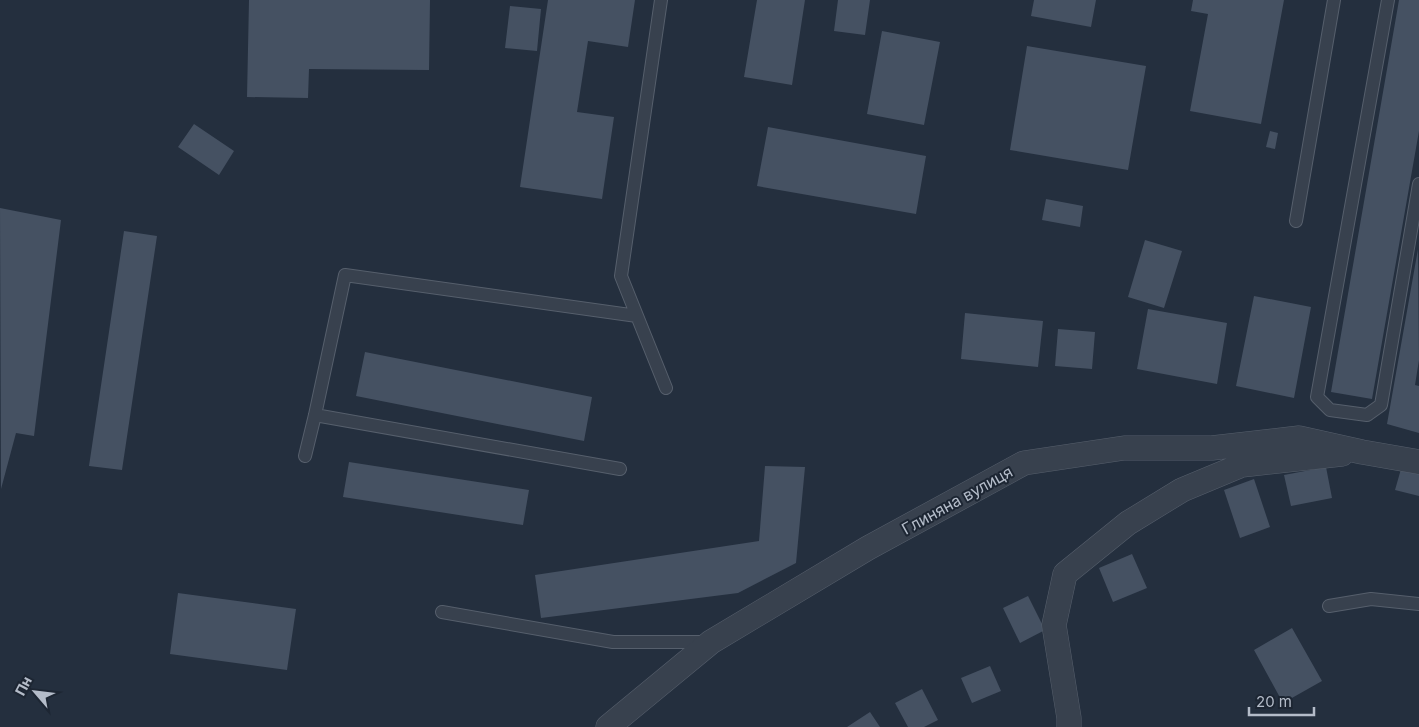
<svg xmlns="http://www.w3.org/2000/svg" width="1419" height="727" viewBox="0 0 1419 727" font-family="Inter,sans-serif">
<rect width="100%" height="100%" fill="#242f3e"/>
<path fill="#455162" d="M249,0h181l-1,70 -120,-1 -1,29 -61,-1z
M548,0h87l-7,47 -40,-6 -11,71 37,5 -12,82 -82,-12z
M757,0h48l-13,85 -48,-8z
M838,0h32l-5,35 -31,-4z
M1034,0h62l-5,27 -60,-11z
M1193,0h91l-23,124 -71,-13 18,-97 -17,-3z
M1399,0h20v131l-47,268 -41,-7z
M510,6l31,3 -4,42 -32,-3z
M882,31l58,11 -16,83 -57,-11z
M1027,46l119,20 -18,104 -118,-20z
M194,124l40,27 -15,24 -41,-28z
M768,127l158,29 -10,58 -159,-28z
M1270,131l8,2 -3,16 -9,-2z
M1046,199l37,7 -3,21 -38,-7z
M0,208l61,12 -27,216 -18,-3 -15,56z
M124,231l33,5 -35,234 -33,-4z
M1145,240l37,11 -18,57 -36,-11z
M1418,249l1,111 -4,25 4,1v47l-32,-9z
M1254,296l57,11 -17,91 -58,-12z
M1148,309l79,14 -10,61 -80,-15z
M965,313l78,8 -5,46 -77,-8z
M1058,329l37,3 -3,37 -37,-3z
M365,352l227,45 -8,44 -228,-45z
M349,462l180,28 -6,35 -180,-28z
M765,466l40,1 -9,96 -58,30 -197,25 -6,-43 224,-34z
M1326,467l6,31 -41,8 -7,-31z
M1401,469l18,5v22l-24,-6z
M1254,479l16,48 -30,11 -16,-48z
M1132,554l15,34 -34,14 -14,-34z
M178,593l118,16 -9,61 -117,-16z
M1028,596l17,34 -25,13 -17,-35z
M1292,628l30,53 -39,22 -29,-53z
M990,666l11,25 -29,12 -11,-25z
M922,689l16,31 -14,7h-16l-13,-24z
M870,712l10,15h-33z"/>
<g fill="none" stroke-linecap="round" stroke-linejoin="round">
<g stroke="#565f6c" stroke-width="14">
<path id="service" d="M661,0l-40,276 45,112
M1388,0l-71,397 13,13 37,5 14,-10 38,-221
M1296,221l38,-221
M315,415l305,54
M305,456l10,-41 30,-140 292,41
M1329,606l42,-7 48,5
M442,612l171,30h97"/>
</g>
<g stroke="#565f6c" stroke-width="25">
<path id="minor" d="M608,727l103,-85 157,-94 156,-85 100,-15h88l87,-10 63,14 57,10
M1069,727v-9l-15,-93 11,-51 63,-51 54,-33 60,-25 100,-11"/>
</g>
<use href="#service" stroke="#38414e" stroke-width="12"/>
<use href="#minor" stroke="#38414e" stroke-width="24"/>
</g>
<g text-anchor="middle" stroke-width="4" stroke-linejoin="round" paint-order="stroke">
<g font-size="16" fill="#b4bcc9" stroke="#1d2633">
<text transform="translate(957 500) rotate(-29)" y="6">Глиняна вулиця</text>
</g>
</g>
<g transform="translate(35 692) rotate(298)" stroke="#1d2633" stroke-width="4" paint-order="stroke">
<path d="M0-4L9 19L0 12L-9 19Z" fill="#b4bcc9"/>
<text y="-8" font-size="14" font-weight="bold" text-anchor="middle" fill="#b4bcc9">Пн</text>
</g>
<path d="M1249 707v8h65v-8" fill="none" stroke="#b4bcc9" stroke-width="2.5"/>
<text x="1256" y="707" font-size="15" fill="#b4bcc9" stroke="#1d2633" stroke-width="4" paint-order="stroke">20 m</text>
</svg>
